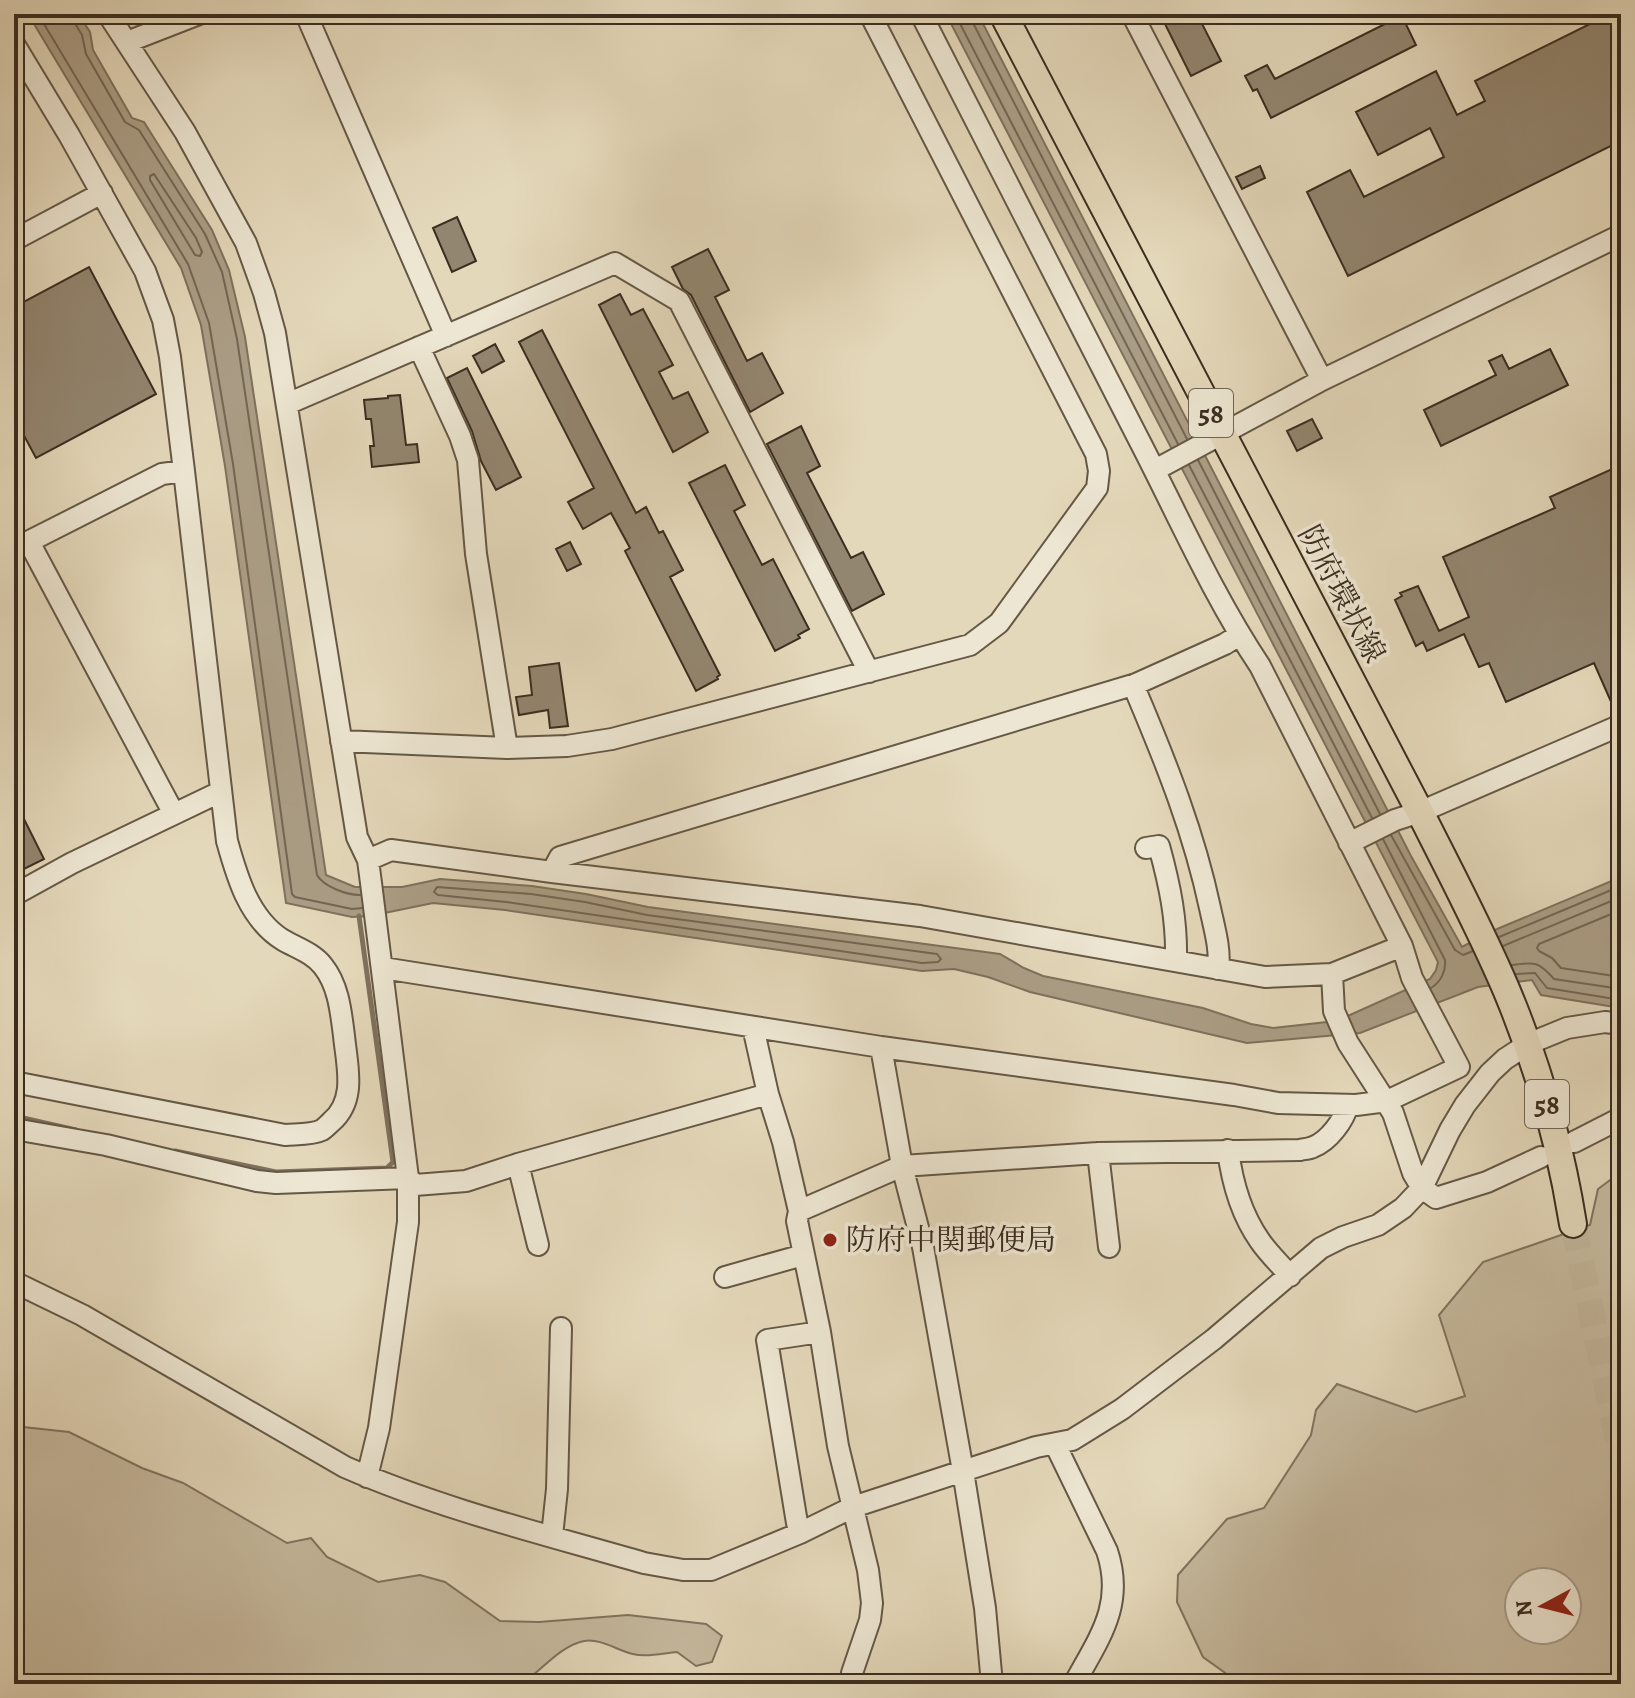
<svg xmlns="http://www.w3.org/2000/svg" width="1635" height="1698" viewBox="0 0 1635 1698" font-family="Alegreya,'Noto Serif JP',serif">
<rect width="100%" height="100%" fill="#e4d8ba"/>
<filter id="stains"><feTurbulence type="fractalNoise" baseFrequency=".0025" numOctaves="4"/><feColorMatrix values="0 0 0 0 .2 0 0 0 0 .09 0 0 0 0 .02 0 0 0 .5 -.17"/></filter>
<radialGradient id="worn" r=".72"><stop offset=".6" stop-color="#630" stop-opacity="0"/><stop offset="1" stop-color="#630" stop-opacity=".3"/></radialGradient>
<path fill="#c7bba0" stroke="#817460" stroke-width="2" fill-rule="evenodd" d="M1621,1172v512h-386v-4l-32,-23 -26,-55 1,-27 49,-56 37,-11 47,-73 5,-25 21,-26 79,28 49,-16 -26,-81 44,-53 107,-37 8,-36zM1519,1582h48v48h-48z
M14,1426l55,6 73,36 41,15 104,60 24,-5 16,19 51,25 42,-7 25,7 55,39 39,1 89,-7 78,9 16,12 -10,26 -16,4 -19,-14c-13,1 -31,6 -44,2 -15,-3 -32,-16 -49,-13 -24,5 -42,29 -62,43h-508z"/>
<path fill="#ab9e86" stroke="#7e715d" stroke-width="2" d="M28,14h50l12,18 3,18 39,68 12,4 68,108 17,40 16,67 81,538 29,12h47l38,-8 92,7 54,8 62,13 352,47 24,14 19,8 160,32 48,16 22,4 54,-6 23,-7 80,-36 6,-9 2,-8 -492,-948h32l433,842 51,91 28,-15 131,-55v131l-80,-13 -9,-15 -54,7 -118,46 -113,10 -217,-51 -42,-15 -34,-8 -32,2 -417,-61 -72,-7 -63,13 -18,1 -66,-14 -61,-437 -24,-141 -20,-57z"/>
<g fill="none" stroke-linecap="round" stroke-linejoin="round">
<path stroke="#736653" stroke-width="2" d="M38,14l150,250 21,59 24,141 59,430 3,3 57,12 10,-1
M72,14l1,6 9,15 4,19 39,68 14,8 66,104 17,38 15,67 80,536c7,12 30,20 43,20
M955,14l223,430
M971,14l1,7 215,418
M154,174l42,64 6,14 -2,4 -5,-1 -45,-75v-4z
M1198,460l182,354
M1189,465l183,353
M1391,835l64,115 8,5 10,-4
M1383,839l62,121c1,11 -4,22 -14,28
M437,887l94,7 54,8 62,13 290,39 4,5 -3,3 -16,1 -416,-61 -68,-7 -4,-3z
M1621,910l-82,34 -2,4 2,3 13,7 9,10 60,9
M1499,937l122,-51
M1503,946l118,-49
M1512,965c23,-3 26,-4 42,14l67,10
M1516,974l19,-1 12,15 74,12"/>
<path stroke="#7e715d" stroke-width="5" d="M14,1116l62,14
M175,1151l101,21 111,-4 6,-6 -34,-246"/>
</g>
<path fill="#938670" stroke="#3b2d20" stroke-width="2" d="M1160,14h37l24,47 -30,15z
M1383,14h18l15,31 -145,73 -14,-29 -4,2 -8,-15 22,-11 8,14 112,-56z
M1610,14h11v127l-273,135 -41,-84 43,-22 14,27 80,-40 -14,-29 -52,27 -22,-43 80,-41 21,44 28,-14 -10,-20z
M1260,166l5,12 -23,11 -6,-12z
M457,217l19,44 -24,11 -19,-44z
M708,249l21,41 -14,7 32,64 15,-8 21,40 -33,19 -59,-117 -8,-6 -11,-22z
M89,267l67,127 -120,64 -22,-41v-110z
M620,294l11,21 12,-6 30,56 -14,7 14,27 15,-7 20,40 -35,20 -74,-147z
M542,330l94,183 10,-6 13,26 4,-2 20,39 -13,7 50,98 -3,2 1,2 -22,12 -71,-140 5,-3 -19,-35 -28,16 -15,-27 26,-14 -75,-146z
M495,344l9,17 -22,12 -9,-17z
M1550,349l18,36 -127,61 -17,-36 72,-35 -7,-14 13,-6 7,14z
M467,368l54,109 -25,13 -15,-29 -9,-30 -25,-53z
M400,395l6,50 11,-1 2,18 -47,5 -2,-21h4l-3,-27h-5l-2,-19 24,-2v-2z
M1312,419l10,19 -25,13 -10,-20z
M801,426l19,40 -13,7 44,85 12,-6 21,42 -32,17 -85,-167z
M725,465l20,40 -11,6 28,54 11,-6 36,70 -11,6 2,3 -25,13 -86,-168z
M1621,465v247l-5,1 -22,-50 -88,39 -17,-39 -10,4 -15,-33 -37,17 -4,-9 -7,4 -21,-46 7,-4 -2,-3 18,-7 21,45 30,-14 -26,-60 112,-49 -5,-11z
M570,542l11,22 -14,7 -11,-22z
M559,663l9,63 -18,2 -2,-18 -29,5 -3,-18 16,-2 -3,-28z
M14,799l30,60 -30,15z"/>
<g fill="none" stroke-linecap="round" stroke-linejoin="round">
<path stroke="#c2b69b" stroke-width="26" stroke-dasharray="26 13" stroke-linecap="butt" d="M1573,1224l48,231"/>
<g stroke="#655846" stroke-width="24">
<path id="minor" d="M108,14l77,118 61,111 18,50 11,40 82,504 11,23 3,23 37,295v44l-29,206 -12,49
M306,14l140,322
M1132,14l190,366
M127,42l72,-28
M14,44l55,91 76,136 18,49 7,37 14,114 43,370c10,36 22,78 56,99 14,8 30,13 40,26 16,20 18,47 21,70 3,30 13,64 -13,86 -3,3 -6,6 -9,8 -10,5 -26,4 -37,5l-271,-53
M14,240l88,-47
M419,347l41,89 8,24 8,94 31,194
M287,404l328,-141 64,38 190,371
M1155,470l167,-90 299,-145
M29,542l145,272
M14,549l148,-75 22,-3
M1136,684l1,10c30,71 57,139 73,214 4,19 11,42 8,61
M341,741l166,7 60,-2 45,-7 358,-94 29,-22 98,-135 2,-17 -3,-17 -226,-440
M1349,843l46,-23 25,-8 201,-87
M1146,848l13,-2c11,40 18,74 17,115
M368,860l23,-10 161,22 368,44 345,61 67,-3 70,-28
M552,872l8,-15 576,-173 89,-40 14,-9
M14,895l58,-32 148,-71
M383,968l498,79 353,48 44,8 78,2 31,-4 72,-34 -47,-89 -10,-32 -142,-280c-48,-72 -83,-153 -123,-230 -72,-141 -144,-281 -216,-422
M1332,974l2,37 14,32 45,70 20,60 9,15 14,10 51,-16 54,-25
M753,1027l15,67 15,48 16,69 -2,10 23,111 18,114 30,124 4,33 -2,17 -18,53 1,11
M881,1047l21,119 21,81 40,224 22,137 7,76
M14,1129l92,16 151,36 19,2 132,-5 7,7 51,-4 52,-17 250,-70
M1574,1142l47,-24
M1228,1150c4,32 13,64 32,91 8,12 20,23 30,35
M1098,1153l11,94
M518,1164l20,81
M799,1211l103,-45 196,-13 202,-3c4,-1 9,-1 13,-3 16,-6 31,-27 35,-42
M725,1277l78,-22
M14,1282l68,33 263,152c96,42 199,67 299,96l39,7h28l89,-37 53,-26 183,-60 36,-7 50,-31 92,-70 107,-91 22,-11 35,-12 25,-17 19,-20 28,-58 15,-25 25,-32 15,-14 23,-15 39,-16 38,-6 16,2
M1055,1444l52,107c18,54 -8,87 -33,133
M800,1533l-3,-10 -30,-183 53,-8
M552,1536l5,-47 4,-161"/>
</g>
<g stroke="#3b2d20" stroke-width="30">
<path id="major" d="M1003,14l417,798c29,58 60,116 86,177 32,76 54,154 67,235"/>
</g>
<use href="#minor" stroke="#ede6d2" stroke-width="20"/>
<use href="#major" stroke="#e4d8ba" stroke-width="26"/>
</g>
<circle fill="#8f2418" stroke="#ede6d2" stroke-width="3" cx="830" cy="1240" r="8"/>
<g text-anchor="middle" stroke-width="7" stroke-linejoin="round" paint-order="stroke">
<g fill="#ede6d2" stroke="#706455" stroke-width="2">
<rect x="1189" y="389" width="44" height="48" rx="6"/>
<rect x="1525" y="1080" width="44" height="48" rx="6"/>
</g>
<g font-size="28" font-weight="bold" fill="#3b2d20">
<text x="1211" y="423">58</text>
<text x="1547" y="1114">58</text>
</g>
<g font-size="30" fill="#3b2d20" stroke="#ede6d2">
<text transform="translate(1342 594) rotate(62)" y="10">防府環状線</text>
</g>
<g font-size="30" fill="#3b2d20" stroke="#ede6d2" text-anchor="start">
<text x="846" y="1250">防府中関郵便局</text>
</g>
</g>
<rect width="1635" height="1698" fill="none" stroke="#e4d8ba" stroke-width="48"/>
<rect x="16" y="16" width="1603" height="1666" fill="none" stroke="#3b2d20" stroke-width="4"/>
<rect x="24" y="24" width="1587" height="1650" fill="none" stroke="#3b2d20" stroke-width="2"/>
<g transform="translate(1543 1606) rotate(263)"><circle r="38" fill="#ede6d2" stroke="#a69c8b" stroke-width="2"/>
<path d="M0-6L14 30L0 20L-14 30Z" fill="#8f2418"/>
<text y="-12" font-size="22" font-weight="bold" text-anchor="middle" fill="#3b2d20">N</text>
</g>
<rect width="100%" height="100%" filter="url(#stains)"/>
<rect width="100%" height="100%" fill="url(#worn)"/>
</svg>
